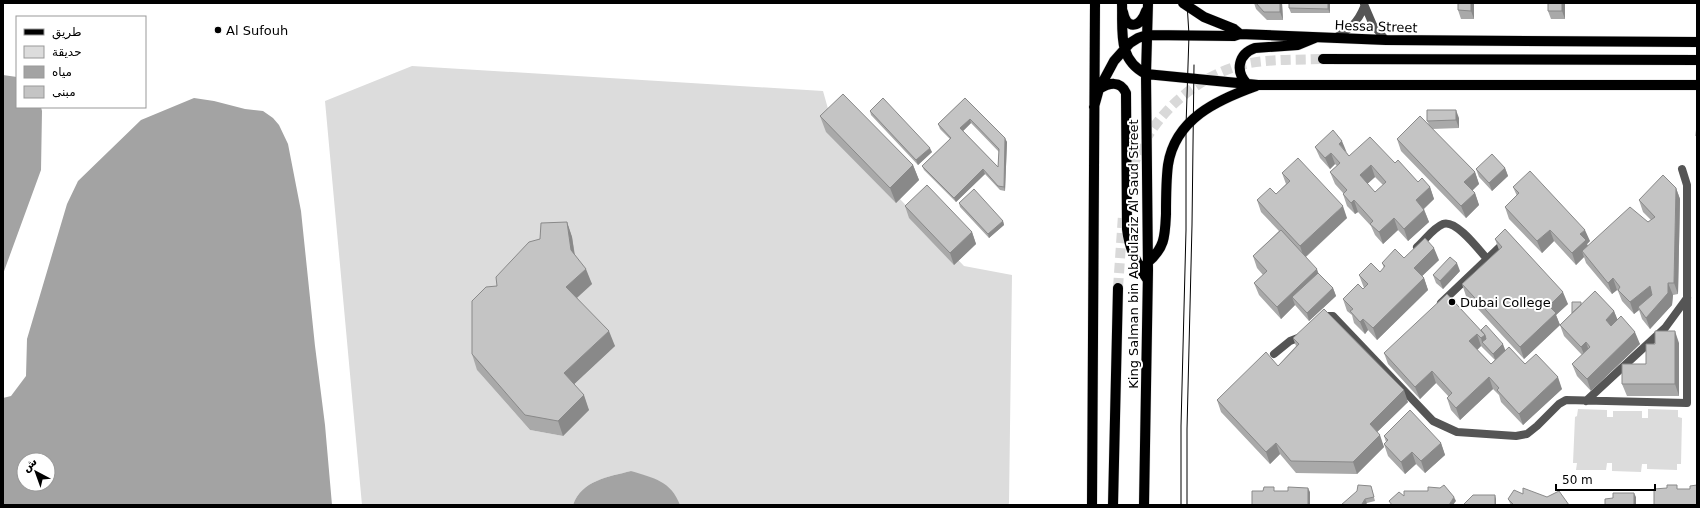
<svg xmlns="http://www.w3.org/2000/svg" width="1700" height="508" viewBox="0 0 1700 508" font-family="'DejaVu Sans','Noto Naskh Arabic',sans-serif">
<rect width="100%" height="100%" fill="#fff"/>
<path fill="#dcdcdc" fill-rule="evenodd" d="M412,66l411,25 11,39 130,136 48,9 -3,228 -1,2h-328l-49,-34c-23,6 -49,9 -58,34h-211l-37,-404zM477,370l86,66 -33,-6z
M1578,409l29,1v7h6v-6h29v7h6v-9l30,1v7l4,1 -1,46h-4v6l-30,-1v-5h-5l-1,8 -29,-1v-8h-5l-1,7h-30l1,-7h-4l2,-46 2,-1z"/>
<path fill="#a3a3a3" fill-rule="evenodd" d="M3,75l14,2v30h24l1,4 -1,59 -38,104z
M194,98l20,3 31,8 18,2 10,7 6,7 9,19 13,67 14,135 10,79 7,80h-329v-107l8,-2 15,-20 1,-37 40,-135 11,-23 63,-61zM24,460h24v24h-24z
M631,471c23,7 40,10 49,34h-107c9,-25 35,-28 58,-34z"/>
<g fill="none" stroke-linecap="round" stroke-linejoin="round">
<path stroke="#d9d9d9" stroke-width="10" stroke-dasharray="10 5" stroke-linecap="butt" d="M1128,182c15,-58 63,-107 122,-119 24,-4 49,-3 73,-4
M1118,288l5,-73"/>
<g stroke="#dbdbdb" stroke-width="11">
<path id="primary" d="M1122,3c1,29 -5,56 24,71l112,11h439
M1183,3l21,14 30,12 6,5
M1123,12c4,19 18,15 23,-1
M1323,59l374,1
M1247,84c-12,-13 -9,-30 8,-36l43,-3 17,-7
M1099,89c10,-6 21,-9 27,4l1,136c2,19 9,34 20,50
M1094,107l5,-18 15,-28 16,-18 8,-5 9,-3 87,1 6,-2 146,6 311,2
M1147,263c18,-15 18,-27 19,-49 0,-16 0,-33 2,-49 7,-46 49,-65 88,-79
M1092,505l3,-502
M1113,505l5,-217
M1144,505l4,-235 -2,-196 2,-71"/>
</g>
<path stroke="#555" stroke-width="8" d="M1417,247c8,-7 16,-19 26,-23 13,-5 36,26 44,35
M1441,303l64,-61
M1321,321l6,-5h6l100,105 24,11 59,4 11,-2 10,-8 22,-22 7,-4 121,3v-218l-5,-16
M1274,354l16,-13 13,-5
M1586,401l79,-73 22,-30"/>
<path stroke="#555" stroke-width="8" d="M1364,4l9,21 13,15
M1334,38c15,-7 24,-16 30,-31"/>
<use href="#primary" stroke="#000" stroke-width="10"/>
<path stroke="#000" stroke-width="1" d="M1181,505v-79l5,-196v-104l3,-91 -2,-32
M1187,505v-76l5,-204 2,-160"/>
</g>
<path fill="#a9a9a9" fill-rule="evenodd" d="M1254,3h28l1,17h-16l-11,-11z
M1330,3v10h-39l-2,-5z
M1458,3h16v16h-13l-3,-9z
M1493,3h21v1h-20z
M1565,3v16h-14l-3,-8z
M965,98l42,44 -2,49 -5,-1 -15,-16 -29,28 -32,-32 -2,-4 28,-27 -10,-10 -2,-5zM971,123l28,29 -1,15 -35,-36z
M870,111l62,41 -14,13 -47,-50z
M820,116l93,49 6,15 -23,23 -70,-71z
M1459,118v10l-27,1 43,43 4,12 -7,6 3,3 4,12 -13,13 -65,-67 -4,-12 32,-14 -2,-4z
M1315,147l32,6 2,3 46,7 23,19 12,5 4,12 -10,10 5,13 -21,19 -10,-11 -15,14 -8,-9 -4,-9 -13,-14 -3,2 -8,-8 -4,-12v-1l-8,-9 -5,-12 7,-6 -2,-2 -5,5 -10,-11zM1375,177l8,8 -8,7 -8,-8z
M1505,168l3,8 -16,15 -13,-14 -3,-8z
M1282,173l65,45 -41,39 12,16 15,15 3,8 -27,25 -14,-16 -14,14 -22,-24 -5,-12 9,-8 -6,-7 -4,-12 26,-25 -18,-19 -4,-12 19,-6 10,-10z
M1513,187l77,54 -3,3 1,2 60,-24 3,-2 -8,-8 -4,-12 37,-12 4,11 -2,95 -5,1 -1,10 -22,24 -8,-10 -3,-9 -5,4 -12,-13 -4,-10 -1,-1 -5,4 -26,-31 -2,-6 -8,8 -22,-24 -12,12 -33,-34 -4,-12 12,-11z
M959,203l44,18 1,4 -15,13 -29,-31z
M905,206l67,26 4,12 -22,21 -45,-47z
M567,222l5,15 3,18 17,29 -15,14 38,48 -41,38 15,26 -26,26 -33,-6 -53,-60 -5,-16 25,-68 43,-47z
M1495,239l73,65 -12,11 4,10 -36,34 -58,-63 -4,-12 37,-34z
M1404,258l35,2 -17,16 2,2 4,12 -51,50 -9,-10 -3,4 -11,-11 -2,-8 -5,-4 -4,-12 21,-11 -5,-13 21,-3 4,-4 -2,-5z
M1460,271l-17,18 -7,-6 -3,-8z
M1581,304l33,7 3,9 23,24 -49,47 -14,-15 -5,-12 10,-9 -18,-19 -4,-11z
M1481,330l24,20 57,39 -39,36 -22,-23 -2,-7 -6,-6 -33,31 -9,-10 -4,-12 2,-1 -13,-14 -16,16 -32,-35 -4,-11zM1481,346l14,14 -4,4 -14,-14z
M1293,338l115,64 -31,30 7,15 -27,27 -61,-1 -16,-19 -10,10 -49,-52 -4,-12 61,-34 18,-20z
M1679,343v53h-52l-5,-12 24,-20z
M1384,436l57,7 4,12 -20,18 -9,-9 -11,10 -17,-18 -4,-12 2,-2z
M1372,490l3,11 -8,2 -2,2h-24z
M1523,494l46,11h-58l-3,-6z"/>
<path fill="#898989" d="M1280,3h2l1,17 -3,-8z
M1328,3h2v10l-2,-4z
M1471,3h3v16l-3,-8z
M1562,3h3v16l-3,-8z
M1456,110l3,8v10l-3,-8z
M970,119l1,4 -9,9 -2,-4z
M1005,138l2,4 -2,49 -1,-4z
M1342,141l5,12 -8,-9z
M930,148l2,4 -14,13 -2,-5z
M1331,153l4,11 -5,5 -5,-11z
M913,165l6,15 -23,23 -6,-15z
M1371,165l4,12 -11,10 -4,-12z
M1505,168l3,8 -16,15 -3,-8z
M983,169l2,5 -29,28 -2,-4z
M1475,172l4,12 -10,10 -5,-12z
M1430,187l4,12 -14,13 -4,-12z
M1676,188l4,11 -2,95 -4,-11z
M1475,193l4,12 -13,13 -5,-12z
M1354,200l4,12 -3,2 -4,-11z
M1343,206l4,12 -43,40 -4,-12z
M1424,210l5,12 -21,19 -4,-12z
M1394,218l4,12 -15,14 -4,-12z
M1003,221l1,4 -15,13 -1,-4z
M567,222l5,15 4,28 -5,-15z
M1550,230l4,11 -12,12 -5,-12z
M1585,230l5,11 -3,3 3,8 -8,-1 2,6 -8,8 -4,-12 8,-19z
M972,232l4,12 -22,21 -4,-12z
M1434,248l5,12 -21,20 -4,-12z
M1457,263l3,8 -17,18 -3,-8z
M586,269l6,15 -20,18 -6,-15z
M1317,269l4,12 -29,16 3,8 -14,14 -4,-12z
M1424,278l4,12 -51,50 -4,-12z
M1613,278l4,12 -5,4 -4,-11z
M1668,283l5,12 -1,10 -22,24 -4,-11z
M1650,286l4,12 -16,9 1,3 -5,4 -4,-12z
M1333,288l3,8 -27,25 -2,-8z
M1563,292l5,12 -12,11 4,10 -36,34 -4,-12 29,-41z
M1614,311l5,12 -9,9 -4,-12z
M1363,319l5,11 -3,4 -5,-12z
M609,331l6,15 -45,42 -6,-15z
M1675,331l4,12v53l-4,-12z
M1635,332l5,12 -49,47 -4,-12z
M1477,334l4,12 -7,7 -5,-12z
M1485,335l4,12 -7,-5 -1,-4z
M1586,342l4,12 -4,5 -5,-12z
M1503,344l3,8 -10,10 -3,-8z
M1432,371l4,12 -16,16 -5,-12z
M1489,377l4,12 -33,31 -4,-12z
M1558,377l4,12 -39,36 -4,-11z
M1404,390l4,12 -34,33 -4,-11z
M584,395l5,15 -26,26 -5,-15z
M1380,435l4,12 -27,27 -4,-12z
M1276,443l4,11 -10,10 -4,-12z
M1441,443l4,12 -20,18 -4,-12z
M1412,452l4,12 -11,10 -4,-12z
M1308,488l2,4v13h-2z
M1634,493l2,4v8h-2z
M1495,495l1,4v6h-1z
M1454,497l2,4 -3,4h-4z
M1365,499l2,4 -2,2h-3v-1z"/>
<path fill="#c4c4c4" stroke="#898989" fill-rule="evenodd" d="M1256,3h24v9h-16z
M1289,3h39v6l-39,-1z
M1458,3h13v8l-13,-1z
M1548,3h14v8h-14z
M843,94l70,71 -23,23 -70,-72z
M883,98l47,50 -14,12 -46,-49z
M965,98l40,40 -1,49 -6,-1 -15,-17 -29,29 -32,-32 29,-28 -13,-14zM970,119l29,30 -1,18 -38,-39z
M1427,110h29v10l-29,1z
M1420,116l55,56 -11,10 11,11 -14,13 -64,-67z
M1697,123v13h-1z
M1333,130l9,11 -3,3 10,12 21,-19 25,26 3,-3 20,22 4,-4 8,9 -14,13 8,10 -20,19 -10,-11 -15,14 -9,-8 3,-3 -19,-21 -3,3 -8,-9 4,-4 -17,-18 10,-9 -9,-10 -6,5 -10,-11zM1371,165l15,17 -11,10 -15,-17z
M1492,154l13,14 -16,15 -13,-14z
M1298,158l45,48 -43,40 -43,-46 13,-12 6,6 14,-13 -8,-8z
M1530,171l55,59 -5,4 6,6 -14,13 -22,-23 -13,11 -32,-34 14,-14 -6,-6z
M1663,175l13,13 -2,95h-6v10l-22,25 -8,-11 14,-12 -2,-9 -20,16 -12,-12 2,-3 -7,-9 -5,5 -26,-32 48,-44 18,15 7,-5 -16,-17z
M927,185l45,47 -22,21 -45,-47z
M974,189l29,32 -15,13 -29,-31z
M567,222l4,28 15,19 -20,18 43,44 -45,42 20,22 -26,26 -33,-6 -53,-61v-53l14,-14 11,-1 -1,-9 33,-35 11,-3 1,-16z
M1505,229l58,63 -14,14 7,7 -36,34 -58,-63 40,-37 -7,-8z
M1281,230l36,39 -40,38 -23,-24 13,-12 -14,-15z
M1425,238l9,10 -20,20 10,10 -51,50 -10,-9 -3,3 -10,-11 3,-2 -10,-10 15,-15 5,5 5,-5 -9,-9 12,-12 9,9 5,-6 -3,-3 13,-14 9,9z
M1450,257l7,6 -17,18 -7,-6z
M1318,273l15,15 -26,25 -15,-16z
M1595,291l19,20 -8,9 5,6 10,-10 14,16 -48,47 -15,-15 18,-17 -4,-5 -5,5 -21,-22z
M1447,294l38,41 -4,3 -4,-4 -8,7 22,23 18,-17 16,17 11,-10 22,23 -39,37 -22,-24 2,-2 -10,-11 -33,31 -9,-10 5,-5 -20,-22 -17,16 -31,-34z
M1572,302h9v3l-9,8z
M1324,309l80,81 -34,34 10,11 -27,27 -62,-1 -15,-18 -10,9 -49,-52 49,-48 12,14 21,-22 -6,-6z
M1486,325l17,19 -10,10 -11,-12 4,-3 -1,-4 -4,-5z
M1655,331h20v53h-53v-20h24v-20h9z
M1410,410l31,33 -20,18 -9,-9 -11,10 -17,-18 4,-4 -4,-4z
M1358,485l13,1 3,11 -9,2 -3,5 1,1h-22l16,-14z
M1444,485l10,12 -5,8h-57l-3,-4 10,-9 5,4v-5h24v-4l12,1z
M1667,485h10v4h13v-3l7,-1v20h-43v-16l13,-1z
M1264,487h10v4h14v-4l20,1v17h-56v-14h11z
M1523,488l24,9 12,-6 10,14h-55l-6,-6 6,-9 9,4z
M1613,493h21v12h-29v-6l8,-1z
M1473,495h22v10h-30l-1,-1z"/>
<g fill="#000" stroke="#fff" stroke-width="1.5">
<circle cx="218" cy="30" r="4"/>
<circle cx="1452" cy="302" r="4"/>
</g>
<g text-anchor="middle" stroke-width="4" stroke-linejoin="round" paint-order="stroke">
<g font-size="13" fill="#000" stroke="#fff">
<text transform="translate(1376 26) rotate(2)" y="5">Hessa Street</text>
<text transform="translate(1133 254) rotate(-90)" y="5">King Salman bin Abdulaziz Al Saud Street</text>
</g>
<g font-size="13" fill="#000" stroke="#fff" text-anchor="start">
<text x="226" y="35">Al Sufouh</text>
<text x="1460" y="307">Dubai College</text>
</g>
</g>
<rect width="1700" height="508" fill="none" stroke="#000000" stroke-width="8"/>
<rect x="16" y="16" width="130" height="92" fill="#ffffff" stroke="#999999"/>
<rect x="24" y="29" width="20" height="6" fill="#000000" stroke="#999999"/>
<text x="52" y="36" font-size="12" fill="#000000">طريق</text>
<rect x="24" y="46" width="20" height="12" fill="#dcdcdc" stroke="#999999"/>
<text x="52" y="56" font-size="12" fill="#000000">حديقة</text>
<rect x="24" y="66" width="20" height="12" fill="#a3a3a3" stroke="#999999"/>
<text x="52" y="76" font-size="12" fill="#000000">مياه</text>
<rect x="24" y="86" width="20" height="12" fill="#c4c4c4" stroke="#999999"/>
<text x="52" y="96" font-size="12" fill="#000000">مبنى</text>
<g transform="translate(36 472) rotate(319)"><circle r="19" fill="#ffffff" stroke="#999999"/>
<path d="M0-3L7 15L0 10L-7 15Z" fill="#000000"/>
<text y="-6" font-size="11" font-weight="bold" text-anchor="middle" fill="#000000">ش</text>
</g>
<path d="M1556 484v6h99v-6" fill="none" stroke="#000000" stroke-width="2"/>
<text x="1562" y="484" font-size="12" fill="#000000" stroke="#ffffff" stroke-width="3" paint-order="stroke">50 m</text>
</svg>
